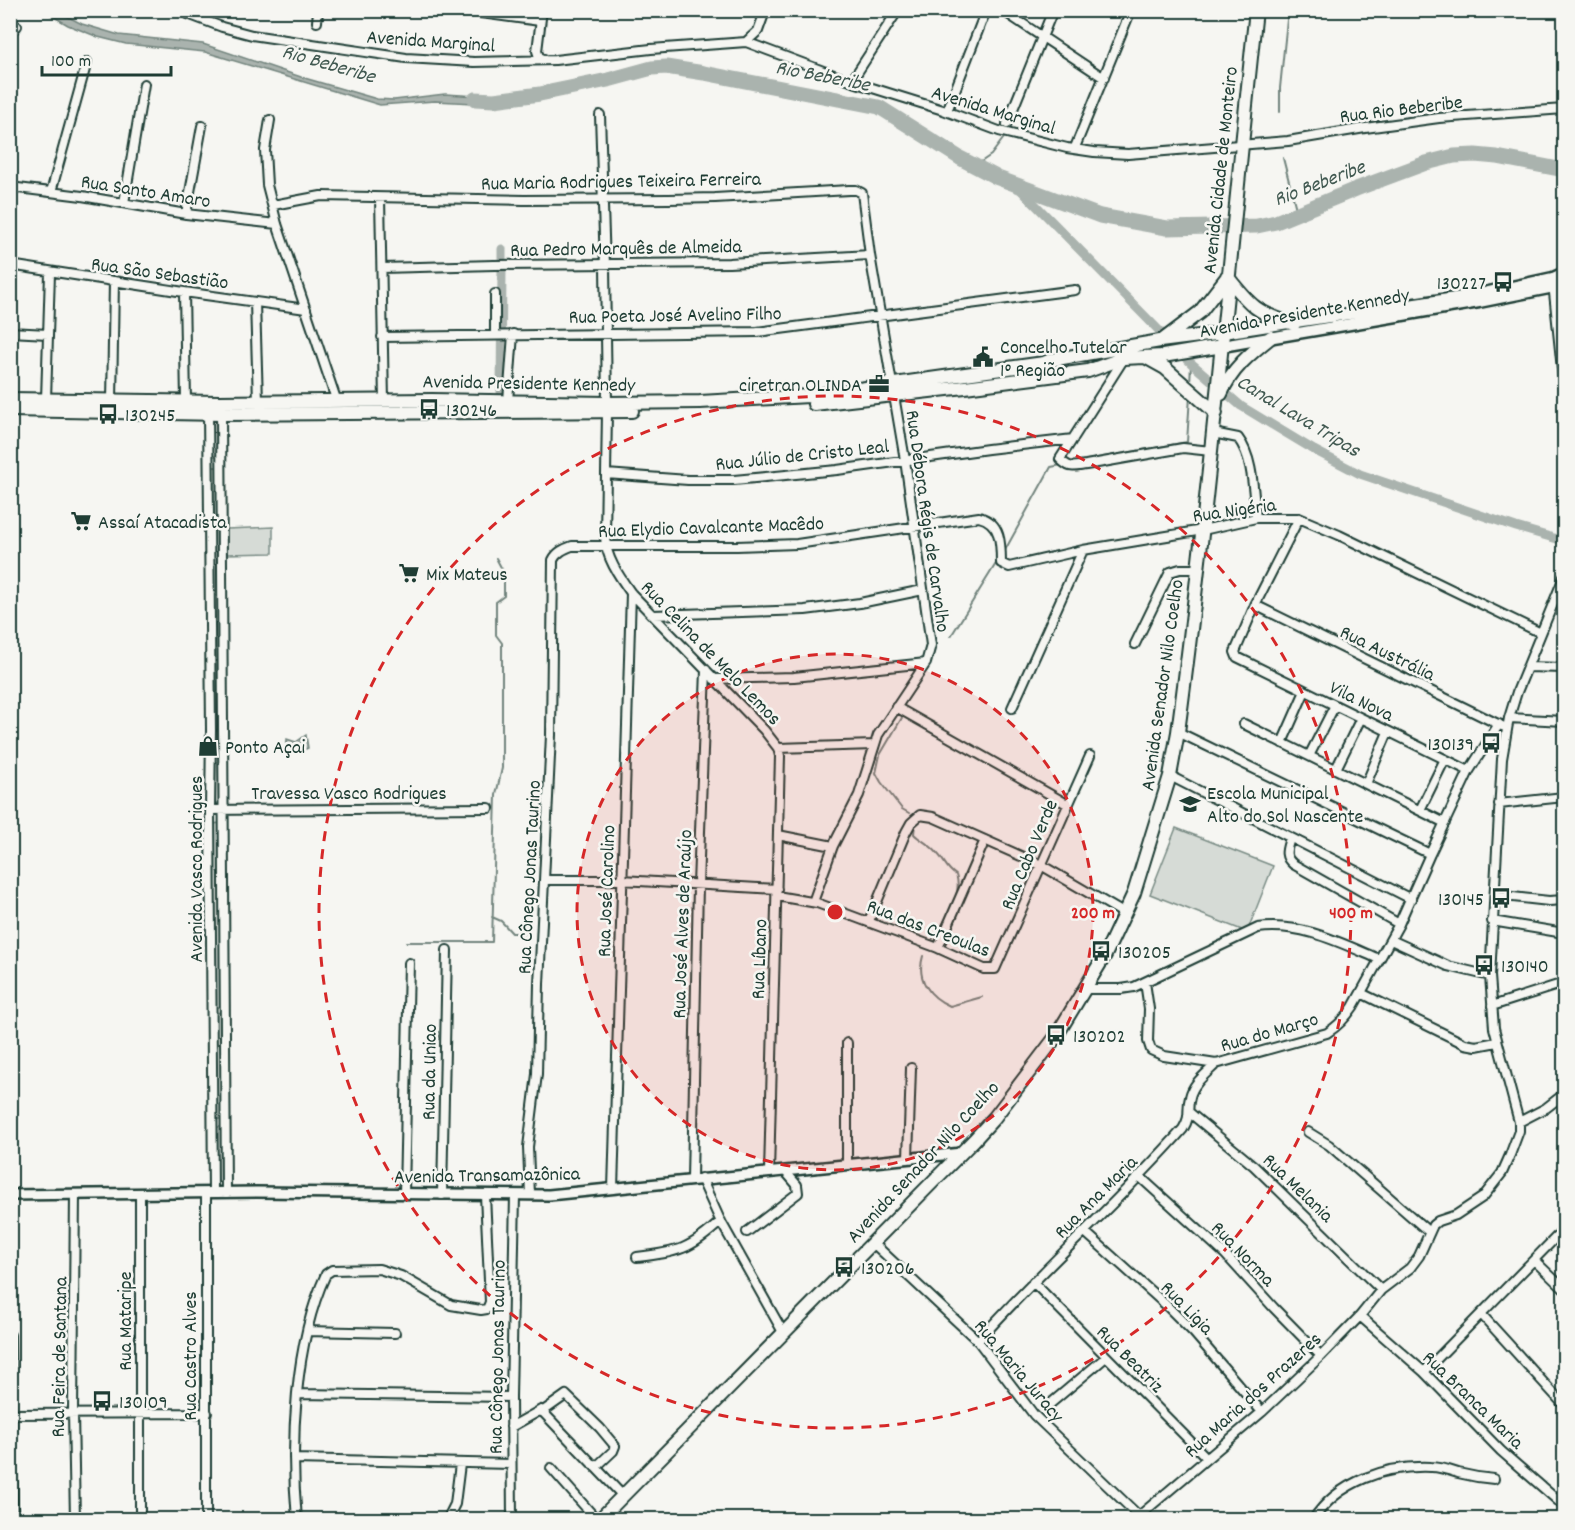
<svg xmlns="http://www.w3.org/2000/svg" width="1575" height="1530" viewBox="0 0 1575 1530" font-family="Dekko,sans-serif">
<rect width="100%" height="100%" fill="#f6f6f2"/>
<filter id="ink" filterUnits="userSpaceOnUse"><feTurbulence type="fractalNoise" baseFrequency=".0167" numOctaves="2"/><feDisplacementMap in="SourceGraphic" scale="12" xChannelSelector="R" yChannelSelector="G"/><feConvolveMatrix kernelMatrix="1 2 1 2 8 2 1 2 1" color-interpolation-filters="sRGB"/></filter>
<g filter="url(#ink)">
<path fill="#d6dbd6" stroke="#7a8c85" stroke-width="1.5" d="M211,418h7v38h-6z
M211,467h6l2,337h-6z
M273,527v26l-46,1v-25z
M220,823l1,184h-6l-1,-183z
M1176,828l97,38 -26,66 -97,-38z
M222,1012v107h-6v-106z
M216,1127h6v55h-6z"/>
<path fill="#aab3ae" stroke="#72847d" stroke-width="1.5" d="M44,11h13l25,13 37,11 84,9 98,33 76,22 17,1 51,-6 49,3 -1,7 -58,-3 -55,4 -175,-53 -79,-8 -28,-7 -30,-12z
M306,735l2,13 -7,3 -4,-3 -11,8 1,-17 9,3z"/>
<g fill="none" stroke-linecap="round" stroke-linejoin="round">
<path stroke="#72847d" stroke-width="2" d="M1049,30l8,-20
M1280,112v-24l8,-78
M1283,158l14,55
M975,166l16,-11 15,-20
M1190,384l1,-21
M1070,463l117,-21 3,-46
M1004,552l47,-85 11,-2
M951,636l46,-74
M903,716l-23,39 -4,18 5,9 21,27 7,4
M915,823l-1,11c7,7 17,11 23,19 8,8 9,16 19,22 8,21 -14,51 -26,68
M492,917l9,4 11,12h17
M406,942h86l4,-147 6,-27v-125l-6,-8v-33l8,-6v-23l-8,-15
M923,956c-7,23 6,41 27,50l32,-9"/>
<path stroke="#aab3ae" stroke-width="9" d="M1016,185l175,178 50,43 73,44 46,24 156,53 48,14
M502,249v9
M501,392l1,-124"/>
<path stroke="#aab3ae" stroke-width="15" d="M475,99l19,1 46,-6 68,-14 44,-12 14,-1 38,6 175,34 81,51 38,20 102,38 67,12 90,-2 19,-4 80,-33 70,-26 28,-7 21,-1 22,2 67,13"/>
<g stroke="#1f3d34" stroke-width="12">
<path id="minor" d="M177,10l45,17 30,8 154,23 68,4 81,-2 96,-11 95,-7 12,-11 5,-14 -1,-7
M459,10l81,11
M542,10l-5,41 2,6 5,2
M1002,10l102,68
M317,22l1,-12
M10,33l7,-7
M746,42l104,39 93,29 56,21 68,17 27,4 34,2 160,-13 77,-13 74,-10 125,-9
M855,76l43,-66
M949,106l37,-96
M600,115l5,151 2,137
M270,120l-5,30 2,35 10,39 60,178
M1007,124l46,-114
M1076,145l55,-135
M10,187l72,9 104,18 91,10
M51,192l36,-130
M380,198l4,203
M124,203l20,-119
M273,205l48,-9 203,4 145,-1 46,-1 134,-8h7l6,3 8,62 35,205 26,185 -5,18 -48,72 -19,60 -26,51 -20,56
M186,214l16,-88
M10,265l174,27 122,17
M382,268l112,-3 235,-2 141,-8
M1553,283l11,106
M184,292l2,109
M495,294v40
M255,302l3,99
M10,332l38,2
M382,337l375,-5 318,-42
M1123,360l-63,99c10,10 12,8 26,6l97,-17 28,3
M46,399l4,-126
M112,401l2,-120
M508,401l5,-67
M208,411l3,319 -1,80 3,383
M221,411l5,782
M607,412l-2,125c1,21 14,39 26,56l133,137 14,18 2,8 -11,417
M1213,433l25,5c16,21 15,55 18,80
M606,474l82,6h46l103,-10 151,-21 85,-10
M1299,518l-44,87 -20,47 2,5 232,114
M1255,605l247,121
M653,615l152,-5 55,-7 63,-13
M1135,644l35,-72 10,-3h17
M1527,667l37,1
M714,679l80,-2 132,-14
M896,707l171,97
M1012,708l71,-158
M1509,718l55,3
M1244,724l201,99
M1178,732l252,122
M1282,743l23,-52
M778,748l96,-3
M1309,756l26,-51
M1336,769l25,-51
M1170,776l241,123
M1366,784l22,-52
M1499,804l65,-7
M210,810l279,-2
M1420,810l25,-51
M778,835l55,11
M1290,838c-3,11 -7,18 3,26l106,60
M544,880h78l155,9
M1495,895l54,6 15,-1
M777,896l40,7 121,45 46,21h11l95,-213
M869,921l37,-89 5,-9 9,-8 13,2 108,48 84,49
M1492,921l72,12
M1391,940l57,26 42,10
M938,948l47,-108
M1145,982l4,27 -1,32 3,9 13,6 52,8 111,-31c11,-7 18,-14 26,-26l46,-83 31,-70 39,-83 30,-47
M1086,989h35l13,-2 124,-59c42,-6 83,15 121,31
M1361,993l104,51 11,2 21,-4
M1492,1006l72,-23
M1190,1113l64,53 127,124
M1519,1122l27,-14 18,-14
M1308,1132l21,13 100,87
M908,1158l3,-90
M847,1165v-122
M1139,1176l86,78 49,54 47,48
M701,1178l19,42 64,114
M692,1179l6,-294 8,-215
M613,1189l18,-596
M206,1193v327
M140,1194v326
M404,1194l5,-231
M442,1195l5,-245
M530,1195l-2,-48 9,-73 2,-90 12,-249 2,-175c4,-8 11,-11 19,-14h165l60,-2 182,-27c22,5 22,27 22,46l8,4 74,-17 120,-20 53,-12h43l40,17 202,98
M747,1232l51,-39 -1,-8 -12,-14
M1085,1232l81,73 28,28 68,79
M873,1243l105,98 56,74 107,103
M637,1257c41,-5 53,-7 84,-36
M1535,1261l29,28
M1033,1282l173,175
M1482,1315l82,90
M1360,1316l64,56 77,79 63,55
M307,1331l88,2
M10,1335l3,185
M978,1341c65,-73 140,-138 205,-212 9,-15 3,-18 7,-32 3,-14 16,-23 26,-33
M1424,1372l140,-143
M298,1394l213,3
M1050,1404l56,-47
M542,1412l24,-17 34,33 15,18 -2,5 -17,16
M10,1414l197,-1
M511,1427l30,-17 82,86
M294,1459l217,5
M551,1468l46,52
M1558,1500l6,-7
M1139,1516l123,-104 59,-56 39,-40 21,-26 29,-22 9,-12 14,-31 5,-4 18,-6 27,-18 19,-24 8,-18 9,-24v-9l-25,-94 -4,-52 12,-217 7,-41 8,-26 47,-115
M75,1520l-2,-107 2,-219
M297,1520c-7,-76 -3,-177 29,-246l6,-4 47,-1 22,7 50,29 30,5 6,-1 3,-7 -5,-107
M447,1520l8,-16 5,-40
M512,1520l-1,-123 4,-202
M1313,1520c25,-39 74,-55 118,-53 9,0 18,3 27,6 12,3 24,5 36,6"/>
</g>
<g stroke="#1f3d34" stroke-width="14">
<path id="tertiary" d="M10,1195l247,-3 292,3 413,-42"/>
</g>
<g stroke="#1f3d34" stroke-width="15">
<path id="secondary" d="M1223,333l252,-38 78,-17 11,-5
M1222,346l257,-44 75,-15 10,-4"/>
</g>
<g stroke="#1f3d34" stroke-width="16">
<path id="primary" d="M1227,276c23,30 31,38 67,48
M1163,340l37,-28 27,-35
M1147,358l18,10 51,45
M1221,394c10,-25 30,-41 50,-57
M10,399l210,3 212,-2 175,3 93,-1 109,-6 235,-33 7,-3 109,-19 63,-8
M814,404l151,-17 123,-16 36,-13 39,-2 59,-10
M10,410l211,4 411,-3
M599,1520l375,-380 20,-22 61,-80 50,-83 29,-62 36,-117 8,-44c32,-240 52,-481 78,-722"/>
</g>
<use href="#minor" stroke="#f6f6f2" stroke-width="8"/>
<use href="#tertiary" stroke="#f6f6f2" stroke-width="9"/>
<use href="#secondary" stroke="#f6f6f2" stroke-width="10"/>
<use href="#primary" stroke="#f6f6f2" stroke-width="12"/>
</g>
</g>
<circle cx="835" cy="912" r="258" fill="#d62828" fill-opacity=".12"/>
<g fill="none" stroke="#d62828" stroke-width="3" stroke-dasharray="10 8">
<circle cx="835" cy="912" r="258"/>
<circle cx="835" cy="912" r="516"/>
</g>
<defs>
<g id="bus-bare" transform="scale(1.62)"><path d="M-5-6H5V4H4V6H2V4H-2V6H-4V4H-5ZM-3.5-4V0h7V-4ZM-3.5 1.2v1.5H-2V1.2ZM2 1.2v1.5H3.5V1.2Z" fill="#1f3d34" stroke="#f6f6f2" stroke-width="2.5" paint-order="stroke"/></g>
<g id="civic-bare" transform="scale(1.62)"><path d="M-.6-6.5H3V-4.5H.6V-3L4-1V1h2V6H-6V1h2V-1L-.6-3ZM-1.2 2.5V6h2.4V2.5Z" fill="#1f3d34" stroke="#f6f6f2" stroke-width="2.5" paint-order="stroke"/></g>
<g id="office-bare" transform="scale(1.62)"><path d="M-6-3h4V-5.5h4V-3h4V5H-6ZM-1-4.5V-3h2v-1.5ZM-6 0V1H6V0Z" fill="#1f3d34" stroke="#f6f6f2" stroke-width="2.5" paint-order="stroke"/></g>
<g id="supermarket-bare" transform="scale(1.62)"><path d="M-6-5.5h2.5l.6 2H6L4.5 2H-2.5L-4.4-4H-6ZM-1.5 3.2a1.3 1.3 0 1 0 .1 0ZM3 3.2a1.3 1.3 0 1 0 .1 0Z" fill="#1f3d34" stroke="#f6f6f2" stroke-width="2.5" paint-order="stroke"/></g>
<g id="shop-bare" transform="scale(1.62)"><path d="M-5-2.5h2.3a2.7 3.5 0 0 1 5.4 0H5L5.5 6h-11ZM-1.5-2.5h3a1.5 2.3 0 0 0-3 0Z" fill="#1f3d34" stroke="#f6f6f2" stroke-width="2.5" paint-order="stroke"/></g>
<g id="school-bare" transform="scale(1.62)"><path d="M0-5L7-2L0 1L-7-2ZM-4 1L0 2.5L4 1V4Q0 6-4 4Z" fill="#1f3d34" stroke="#f6f6f2" stroke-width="2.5" paint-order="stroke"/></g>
</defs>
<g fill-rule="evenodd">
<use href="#bus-bare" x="1503" y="282"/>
<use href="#civic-bare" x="983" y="357"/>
<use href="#office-bare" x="879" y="384"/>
<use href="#bus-bare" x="429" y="409"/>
<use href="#bus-bare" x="108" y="414"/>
<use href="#supermarket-bare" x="81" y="521"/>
<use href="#supermarket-bare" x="409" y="573"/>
<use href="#bus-bare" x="1491" y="743"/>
<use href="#shop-bare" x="208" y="746"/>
<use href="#school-bare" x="1190" y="804"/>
<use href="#bus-bare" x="1501" y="898"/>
<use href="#bus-bare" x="1101" y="951"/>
<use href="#bus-bare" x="1484" y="965"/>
<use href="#bus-bare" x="1056" y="1035"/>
<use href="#bus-bare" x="844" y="1267"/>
<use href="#bus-bare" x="102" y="1401"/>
</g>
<g text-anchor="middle" stroke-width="5" stroke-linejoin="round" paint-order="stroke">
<g font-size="20" fill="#1f3d34" stroke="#f6f6f2">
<text transform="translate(431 40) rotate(4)" y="7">Avenida Marginal</text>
<text transform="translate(1401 108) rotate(-7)" y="7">Rua Rio Beberibe</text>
<text transform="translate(994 109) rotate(17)" y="7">Avenida Marginal</text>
<text transform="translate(1219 170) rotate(-84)" y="7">Avenida Cidade de Monteiro</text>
<text transform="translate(621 180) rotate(-1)" y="7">Rua Maria Rodrigues Teixeira Ferreira</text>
<text transform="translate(146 190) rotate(9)" y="7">Rua Santo Amaro</text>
<text transform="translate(626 247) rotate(-1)" y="7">Rua Pedro Marquês de Almeida</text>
<text transform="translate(160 272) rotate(8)" y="7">Rua São Sebastião</text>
<text transform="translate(1304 312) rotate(-10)" y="7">Avenida Presidente Kennedy</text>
<text transform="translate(675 314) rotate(-1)" y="7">Rua Poeta José Avelino Filho</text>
<text transform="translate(529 382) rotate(1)" y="7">Avenida Presidente Kennedy</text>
<text transform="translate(802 454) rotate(-6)" y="7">Rua Júlio de Cristo Leal</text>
<text transform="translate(1234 509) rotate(-8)" y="7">Rua Nigéria</text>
<text transform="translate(929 521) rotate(82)" y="7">Rua Débora Régis de Carvalho</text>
<text transform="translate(711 526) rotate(-2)" y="7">Rua Elydio Cavalcante Macêdo</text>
<text transform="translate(712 652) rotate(46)" y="7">Rua Celina de Melo Lemos</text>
<text transform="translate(1388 652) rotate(26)" y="7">Rua Austrália</text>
<text transform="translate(1161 685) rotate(-82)" y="7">Avenida Senador Nilo Coelho</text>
<text transform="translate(1362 700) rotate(26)" y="7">Vila Nova</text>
<text x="349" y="799">Travessa Vasco Rodrigues</text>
<text transform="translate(1028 854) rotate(-67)" y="7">Rua Cabo Verde</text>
<text transform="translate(195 869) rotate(-90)" y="7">Avenida Vasco Rodrigues</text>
<text transform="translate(528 877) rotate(-87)" y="7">Rua Cônego Jonas Taurino</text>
<text transform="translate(605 891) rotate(-88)" y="7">Rua José Carolino</text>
<text transform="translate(681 924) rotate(-88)" y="7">Rua José Alves de Araújo</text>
<text transform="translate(929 927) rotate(21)" y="7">Rua das Creoulas</text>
<text transform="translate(758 959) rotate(-88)" y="7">Rua Líbano</text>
<text transform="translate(1269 1031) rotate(-16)" y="7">Rua do Março</text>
<text transform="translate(428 1072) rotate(-89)" y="7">Rua da Uniao</text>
<text transform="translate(922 1161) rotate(-47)" y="7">Avenida Senador Nilo Coelho</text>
<text transform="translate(487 1174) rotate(-1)" y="7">Avenida Transamazônica</text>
<text transform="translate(1299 1187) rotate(44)" y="7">Rua Melania</text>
<text transform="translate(1095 1196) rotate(-45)" y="7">Rua Ana Maria</text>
<text transform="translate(1244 1253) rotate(46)" y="7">Rua Norma</text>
<text transform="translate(1188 1307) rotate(46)" y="7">Rua Ligia</text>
<text transform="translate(124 1321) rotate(-90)" y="7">Rua Mataripe</text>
<text transform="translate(189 1356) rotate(-90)" y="7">Rua Castro Alves</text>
<text transform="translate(58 1357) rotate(-89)" y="7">Rua Feira de Santana</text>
<text transform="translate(496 1357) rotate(-89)" y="7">Rua Cônego Jonas Taurino</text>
<text transform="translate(1131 1358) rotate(45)" y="7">Rua Beatriz</text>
<text transform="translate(1020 1370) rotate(50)" y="7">Rua Maria Juracy</text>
<text transform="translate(1252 1394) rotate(-42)" y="7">Rua Maria dos Prazeres</text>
<text transform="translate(1474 1399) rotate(44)" y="7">Rua Branca Maria</text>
</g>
<g font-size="20" fill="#1f3d34" stroke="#f6f6f2" text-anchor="start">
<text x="1486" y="289" text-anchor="end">130227</text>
<text x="1000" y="353">Concelho Tutelar<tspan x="1000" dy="23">1° Região</tspan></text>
<text x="862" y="391" text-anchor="end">ciretran OLINDA</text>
<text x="446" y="416">130246</text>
<text x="125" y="421">130245</text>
<text x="98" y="528">Assaí Atacadista</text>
<text x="426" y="580">Mix Mateus</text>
<text x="1474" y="750" text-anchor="end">130139</text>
<text x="225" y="753">Ponto Açai</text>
<text x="1207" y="799">Escola Municipal<tspan x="1207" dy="23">Alto do Sol Nascente</tspan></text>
<text x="1484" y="905" text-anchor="end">130145</text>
<text x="1118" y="958">130205</text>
<text x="1501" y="972">130140</text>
<text x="1073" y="1042">130202</text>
<text x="861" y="1274">130206</text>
<text x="119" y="1408">130109</text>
</g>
<g font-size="21" font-style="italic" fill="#425a52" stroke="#f6f6f2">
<text transform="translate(329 63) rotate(16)" y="7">Rio Beberibe</text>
<text transform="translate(823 75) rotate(11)" y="7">Rio Beberibe</text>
<text transform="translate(1319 182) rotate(-21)" y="7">Rio Beberibe</text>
<text transform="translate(1299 415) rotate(31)" y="7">Canal Lava Tripas</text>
</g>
</g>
<circle cx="835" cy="912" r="9" fill="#d62828" stroke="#f6f6f2" stroke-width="3"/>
<g font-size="18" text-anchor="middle" font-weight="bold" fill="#d62828" stroke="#f6f6f2" stroke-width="5" stroke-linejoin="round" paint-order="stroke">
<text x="1093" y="918">200 m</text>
<text x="1351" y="918">400 m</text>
</g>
<rect width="1575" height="1530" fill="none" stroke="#f6f6f2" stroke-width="36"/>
<rect x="18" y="18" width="1539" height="1494" fill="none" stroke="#1f3d34" stroke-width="2" filter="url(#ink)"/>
<path d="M42 66v9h129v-9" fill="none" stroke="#1f3d34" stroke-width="3"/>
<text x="51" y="66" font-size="18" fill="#1f3d34" stroke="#f6f6f2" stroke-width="4.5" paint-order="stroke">100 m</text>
</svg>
